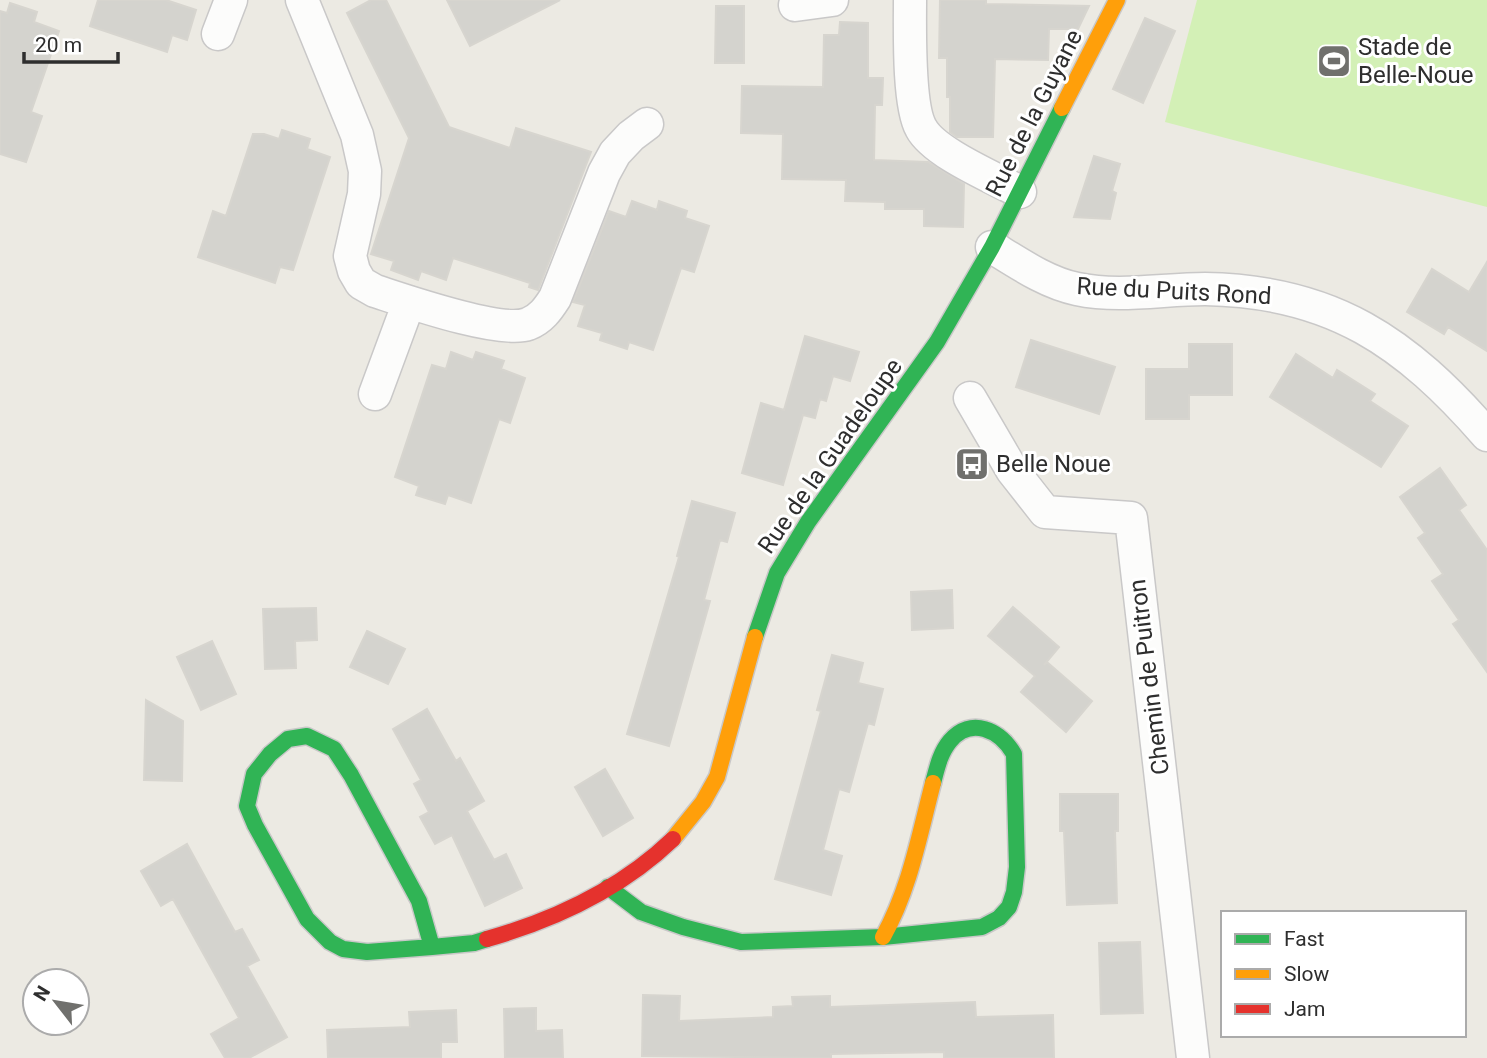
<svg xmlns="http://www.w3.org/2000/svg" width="1487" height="1058" viewBox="0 0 1487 1058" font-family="Roboto,sans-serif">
<rect width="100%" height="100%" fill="#eceae3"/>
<path fill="#d3f0b6" d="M1197,0h290v207l-322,-85z"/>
<path fill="#d4d3ce" stroke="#d7d5cf" stroke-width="2" d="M98,0h68l30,10 -9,30 -15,-5 -5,17 -77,-26z
M371,0h15l63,127 61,21 6,-20 75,24 -53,138 -9,-3 1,-4 -77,-25 -7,22 -25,-9 -3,9 -27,-10 3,-9 -23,-7 38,-116 -62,-125z
M447,0h113l-90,46z
M940,0h46v4l103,2 -11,23h-29l-1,31 -53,-1 -2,78h-36l-7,-5v-35h-3v-39h-8z
M10,3l27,9 -3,10 25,9 -28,81 11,4 -16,46 -26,-8v-143l7,2z
M716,6h28v57h-29z
M1145,18l30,13 -32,72 -30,-14z
M840,22l28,1v55h15l-1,27h-7l-1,55 54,2 36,22 -1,43 -39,-1v-17h-39v-7l-40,-1 1,-21 -64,-1 1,-45 -42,-1 1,-47 81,1 1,-52h15z
M282,130l28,9 -3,10 23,8 -37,113 -13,-3 -5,16 -77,-26 15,-46 13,5 27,-82h11l15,5z
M1094,156l26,8 -8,27 4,2 -6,26 -36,-2z
M632,201l25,9 2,-9 28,10 -2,7 24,8 -15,46 -13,-4 -28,82 -24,-8 -2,7 -27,-9 2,-7 -24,-7 7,-21 -12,-3 36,-91 17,6z
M1487,262v89l-39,-24 -4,7 -37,-22 25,-43 37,23z
M805,336l54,16 -9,29 -17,-5 -7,25 -6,-2 -5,19 -12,-3 -20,70 -41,-12 19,-70 23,7z
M1031,340l84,27 -16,47 -83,-27z
M1189,344h43v51h-43v24h-43v-50h43z
M451,352l22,8 3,-8 28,9 -3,8 24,9 -15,45 -11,-4 -28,84 -23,-8 -3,9 -29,-9 3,-9 -24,-9 37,-112 14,4z
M1296,354l37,24 4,-8 38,24 -5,7 38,25 -27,41 -111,-70z
M1440,468l26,37 -7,5 28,40v122l-34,-48 6,-4 -27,-39 11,-7 -25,-36 7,-5 -25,-36z
M692,501l43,12 -8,29 -7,-2 -16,60 6,1 -41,145 -42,-12 52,-177 -2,-1z
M952,590l1,38 -41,2 -1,-38z
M1013,607l46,40 -15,18 3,-3 45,39 -26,31 -45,-40 14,-16 -47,-40z
M316,608l1,32 -22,1 1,27 -31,1 -2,-60z
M367,631l38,18 -17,35 -38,-17z
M212,641l24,53 -35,16 -24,-53z
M832,655l31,8 -5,20 25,6 -9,36 -6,-2 -19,69 -10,-3 -16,61 19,6 -11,39 -56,-16 46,-168 -4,-1z
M146,700l37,21 -1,60 -38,-1z
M427,709l29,52 4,-3 24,43 -17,10 27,49 12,-6 16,34 -37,18 -33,-71 -17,9 -15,-27 9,-5 -15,-28 7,-4 -28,-51z
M605,769l28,49 -30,18 -28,-49z
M1060,794h58v37h-3l2,72 -50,2 -3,-74h-4z
M187,844l48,88 7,-3 17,31 -12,6 40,71 -38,21h-24l-14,-24 28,-16 -66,-119 -12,7 -20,-35z
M1140,942l3,71 -42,1 -2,-71z
M643,995l37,1 -1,25 94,-4v-10l20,-1 -1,-9 38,-1v11l145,-5 1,15 77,-2 1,43h-110v-6l-113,2v4l-189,-2z
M536,1008v23l26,-1 1,28h-58l-1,-49z
M456,1010l1,32h-16v16h-113l-1,-28 83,-3 -1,-15z"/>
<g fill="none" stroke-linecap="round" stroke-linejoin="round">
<g stroke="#c9c8c8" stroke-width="35">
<path id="street" d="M302,0l55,135 8,36 -1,23 -14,62 4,15 7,12 14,8c31,10 125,43 153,33 13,-5 20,-15 27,-26l49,-125 11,-20 16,-17 16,-12
M910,0c0,29 -2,105 11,128 13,25 74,50 99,64
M795,5l37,-5
M218,34l13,-34
M992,247c26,16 55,36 85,42 42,9 86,0 128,0 127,2 201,53 282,146
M375,394l34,-92
M970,398l42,72 33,42 86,6 62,540"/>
</g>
<g stroke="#c9c8c8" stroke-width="19">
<path id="fast" d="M755,637l22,-64 31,-51 129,-180 55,-95 70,-139
M608,887l33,25 42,15 58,15 142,-5 99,-10 17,-9 10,-11 5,-15 3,-25 -3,-113c-14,-24 -43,-38 -64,-13 -10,12 -13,27 -17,42
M432,947l-13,-46 -68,-126 -17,-26 -27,-13 -19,3 -18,15 -16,20 -7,32 8,19 52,94 23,23 13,7 24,3 65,-5 42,-4 13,-4"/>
</g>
<g stroke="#c9c8c8" stroke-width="19">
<path id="slow" d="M1062,108l55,-108
M673,839l30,-37 14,-25 38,-140
M883,937c27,-49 36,-101 50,-154"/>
</g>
<g stroke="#c9c8c8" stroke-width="19">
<path id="jam" d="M487,939c67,-19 135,-51 186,-100"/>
</g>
<use href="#street" stroke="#fcfcfb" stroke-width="32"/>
<use href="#fast" stroke="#30b455" stroke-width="16"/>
<use href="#slow" stroke="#ff9f0a" stroke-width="16"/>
<use href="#jam" stroke="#e5322d" stroke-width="16"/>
</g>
<defs>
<g id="stadium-square" transform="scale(1.75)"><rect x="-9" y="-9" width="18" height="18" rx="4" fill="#70706d" stroke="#fff"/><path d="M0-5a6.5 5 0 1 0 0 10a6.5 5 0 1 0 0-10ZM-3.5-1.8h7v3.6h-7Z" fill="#fff"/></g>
<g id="bus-square" transform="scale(1.75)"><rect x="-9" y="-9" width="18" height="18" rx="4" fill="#70706d" stroke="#fff"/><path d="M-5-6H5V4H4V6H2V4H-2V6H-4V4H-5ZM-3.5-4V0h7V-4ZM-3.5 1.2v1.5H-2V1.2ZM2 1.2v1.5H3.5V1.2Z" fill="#fff"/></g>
</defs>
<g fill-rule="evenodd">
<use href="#stadium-square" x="1334" y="61"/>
<use href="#bus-square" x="972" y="464"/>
</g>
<g text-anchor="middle" stroke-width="6" stroke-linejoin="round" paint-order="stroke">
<g font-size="24" fill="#2e2e2e" stroke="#fff" text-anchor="start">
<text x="1358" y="55">Stade de<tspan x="1358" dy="28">Belle-Noue</tspan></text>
<text x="996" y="472">Belle Noue</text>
</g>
<g font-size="24" fill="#2e2e2e" stroke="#fff">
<text transform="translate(1034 113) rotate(-63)" y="8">Rue de la Guyane</text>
<text transform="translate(1174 291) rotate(3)" y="8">Rue du Puits Rond</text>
<text transform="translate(830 456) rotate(-55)" y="8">Rue de la Guadeloupe</text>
<text transform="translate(1149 677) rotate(-97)" y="8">Chemin de Puitron</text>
</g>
</g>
<rect x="1221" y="911" width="245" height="126" fill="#ffffff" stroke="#ababab" stroke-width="2"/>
<rect x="1235" y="934" width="35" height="10" fill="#30b455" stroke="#ababab" stroke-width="2"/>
<text x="1284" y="946" font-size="21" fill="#2e2e2e">Fast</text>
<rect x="1235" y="969" width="35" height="10" fill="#ff9f0a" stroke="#ababab" stroke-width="2"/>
<text x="1284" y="981" font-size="21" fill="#2e2e2e">Slow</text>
<rect x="1235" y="1004" width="35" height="10" fill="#e5322d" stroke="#ababab" stroke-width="2"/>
<text x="1284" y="1016" font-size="21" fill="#2e2e2e">Jam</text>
<g transform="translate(56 1002) rotate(301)"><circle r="33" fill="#ffffff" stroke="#ababab" stroke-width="2"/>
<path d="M0-5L12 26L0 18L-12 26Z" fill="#70706d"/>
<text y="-10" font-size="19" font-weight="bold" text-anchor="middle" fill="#2e2e2e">N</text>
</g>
<path d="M24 52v10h94v-10" fill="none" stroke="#2e2e2e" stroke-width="3.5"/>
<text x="35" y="52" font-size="21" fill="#2e2e2e" stroke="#ffffff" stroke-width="5" paint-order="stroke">20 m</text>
</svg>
